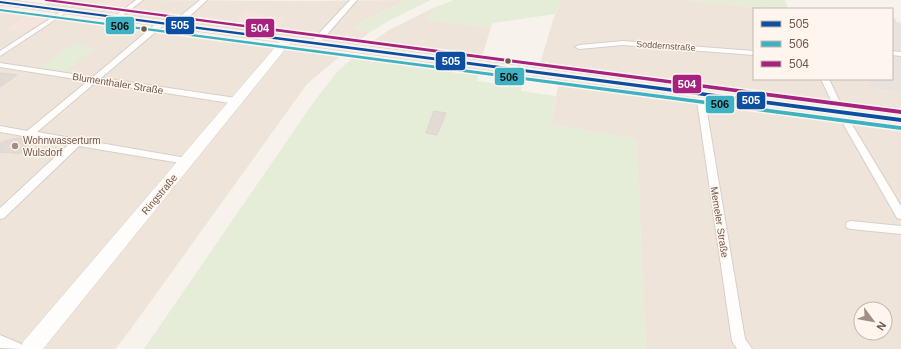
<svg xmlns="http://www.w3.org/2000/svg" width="901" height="349" viewBox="0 0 901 349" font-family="Arial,sans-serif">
<rect width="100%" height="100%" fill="#f7f2ec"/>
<path fill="#efe4da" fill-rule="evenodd" d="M52,0h55l-15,11 -46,-7z
M136,0l176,1 96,-1 -45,21 -9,7 16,4 -15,12 -84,-11 13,-15 -39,-5 -14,15 -114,-14z
M561,0h122l94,9h-23v70h111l6,10 30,3v257h-255l-10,-210 -85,-14 10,-55 -22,-3 14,-47zM861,309h24v24h-24z
M0,7l34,5 -27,18 17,2 25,-15 172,20 123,16 -37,31 -179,249 -13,16h-115z
M433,8l-6,12 64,7 -10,33 -113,-15 21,-15z"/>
<path fill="#f4e4dd" d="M107,0h29l-19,14 -25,-3z
M245,13l39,5 -13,15 -40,-5z
M31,14l18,3 -24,15 -18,-2z"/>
<path fill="#e9e2dd" d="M892,15l5,7 4,1v69l-30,-3 -6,-10h27z"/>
<path fill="#e5ecd8" d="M408,0h23l-41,20 -20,12 -17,-4 10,-7z
M454,0h110h-3l-6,14 -62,9 -2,4 -65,-7 7,-12z
M683,0h102l3,9h-11z
M71,45l24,3 -30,24 -25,-4z
M356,55l124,13 -3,13 38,5 2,-4 5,1 -1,8 35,5 -5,29 85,14 10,210h-502l169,-246 24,-31z"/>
<path fill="#e3dad4" stroke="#dfd5cf" d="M0,73l17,2 -17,12z
M434,111l12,2 -9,22 -11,-2z
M18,138h4v2l3,-2 2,9 -1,4 -10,3 -2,-1 -14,-1v-8l2,-2z"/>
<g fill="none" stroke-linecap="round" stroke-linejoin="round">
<g stroke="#d6cfca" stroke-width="2">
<path id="street" d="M136,0h7l-25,19h-4v-2z
M200,0h7l-29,27h-6v-4z
M350,0h7l-40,46h-6v-4z
M65,9l2,1v2l-67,44v-5z
M158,22h3l4,2 -64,54 135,20 3,1 1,2 -1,2 -3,1 -140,-22 -59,50 149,26 5,3 -2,2 -3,1 -107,-18 -75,72 -4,1v-11l69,-64 -69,-12v-6l27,5 61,-50 -88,-14v-4l93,14z
M623,41l131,10v4l-131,-10 -44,4 -4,-2 4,-2z
M892,51l9,1v4l-9,-1z
M821,79h8l16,34 56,93v13l-4,-1 -60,-105z
M700,91l4,3 41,245 7,10h-15l-5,-8 -36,-247z
M851,221l50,5v8l-50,-5 -4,-1 -1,-3 1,-3z
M0,335l21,9 2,5 -23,-1z"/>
</g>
<g stroke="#d6cec8" stroke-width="1">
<path id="secondary" d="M287,37l6,3 -2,2 -248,307h-23l3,-7 260,-304z"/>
</g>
<g stroke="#d8cfca" stroke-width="1">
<path id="primary" d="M0,0h11l890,115v10l-901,-120z"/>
</g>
<use href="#street" fill="#fefdfc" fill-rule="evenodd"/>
<use href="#secondary" fill="#fefdfc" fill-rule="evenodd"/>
<use href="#primary" fill="#f2ede6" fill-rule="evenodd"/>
<g stroke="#fef6ee" stroke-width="3">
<path id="bus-1" d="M0,1l901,117v4l-901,-119z"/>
</g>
<g stroke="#fef6ee" stroke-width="3">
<path id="bus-2" d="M0,9l900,117h1v4l-901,-119z"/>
</g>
<g stroke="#fef6ee" stroke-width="3">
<path id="bus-3" d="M44,0h11l846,110v4l-855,-113z"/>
</g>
<use href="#bus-1" fill="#0b4ea2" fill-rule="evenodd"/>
<use href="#bus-2" fill="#3db2c3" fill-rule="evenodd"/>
<use href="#bus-3" fill="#a5237f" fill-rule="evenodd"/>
</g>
<g fill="#73594e" stroke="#fef6ee" stroke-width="1.5">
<circle cx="144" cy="29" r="3.5"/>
<circle cx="508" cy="61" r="3.5"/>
</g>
<circle fill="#a18f85" stroke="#fef6ee" stroke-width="1.5" cx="15" cy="146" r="4"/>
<g text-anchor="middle" stroke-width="3" stroke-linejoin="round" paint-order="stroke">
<g font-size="9" fill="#73594e" stroke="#fef6ee">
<text transform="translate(666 46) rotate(4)" y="3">Soddernstraße</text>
</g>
<g font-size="10" fill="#73594e" stroke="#fef6ee">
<text transform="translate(118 83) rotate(9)" y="4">Blumenthaler Straße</text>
<text transform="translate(159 194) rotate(-50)" y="4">Ringstraße</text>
<text transform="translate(720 222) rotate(81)" y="4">Memeler Straße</text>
</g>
<g font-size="10" fill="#73594e" stroke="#fef6ee" text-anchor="start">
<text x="23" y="144">Wohnwasserturm<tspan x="23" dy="12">Wulsdorf</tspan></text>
</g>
</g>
<g stroke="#fef6ee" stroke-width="1.5">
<rect x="165" y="16" width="30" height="19" rx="4" fill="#0b4ea2"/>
<rect x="105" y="16" width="30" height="19" rx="4" fill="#3db2c3"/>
<rect x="245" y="18" width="30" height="20" rx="4" fill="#a5237f"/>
<rect x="435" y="51" width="31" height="20" rx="4" fill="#0b4ea2"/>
<rect x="494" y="67" width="31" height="19" rx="4" fill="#3db2c3"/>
<rect x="672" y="74" width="30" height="20" rx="4" fill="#a5237f"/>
<rect x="736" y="91" width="30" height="19" rx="4" fill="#0b4ea2"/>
<rect x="705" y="95" width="30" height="19" rx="4" fill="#3db2c3"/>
</g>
<g font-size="11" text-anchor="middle" font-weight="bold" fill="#fff">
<text x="180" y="29">505</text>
<text x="260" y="32">504</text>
<text x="451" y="65">505</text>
<text x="687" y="88">504</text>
<text x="751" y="104">505</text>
</g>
<g font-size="11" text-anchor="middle" font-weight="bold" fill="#111">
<text x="120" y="30">506</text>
<text x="509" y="81">506</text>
<text x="720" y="108">506</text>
</g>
<rect x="753" y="8" width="140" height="72" fill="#fef6ee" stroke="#c6b7ae"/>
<rect x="761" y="21" width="20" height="6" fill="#0b4ea2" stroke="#c6b7ae"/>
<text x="789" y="28" font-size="12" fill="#73594e">505</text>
<rect x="761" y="41" width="20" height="6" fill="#3db2c3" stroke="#c6b7ae"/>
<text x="789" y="48" font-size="12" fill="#73594e">506</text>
<rect x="761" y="61" width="20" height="6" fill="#a5237f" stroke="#c6b7ae"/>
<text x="789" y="68" font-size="12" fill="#73594e">504</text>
<g transform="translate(873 321) rotate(122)"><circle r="19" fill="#fef6ee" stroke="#c6b7ae"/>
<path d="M0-3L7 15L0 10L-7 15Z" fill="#a18f85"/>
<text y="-6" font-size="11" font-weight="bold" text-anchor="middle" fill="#73594e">N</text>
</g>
</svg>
